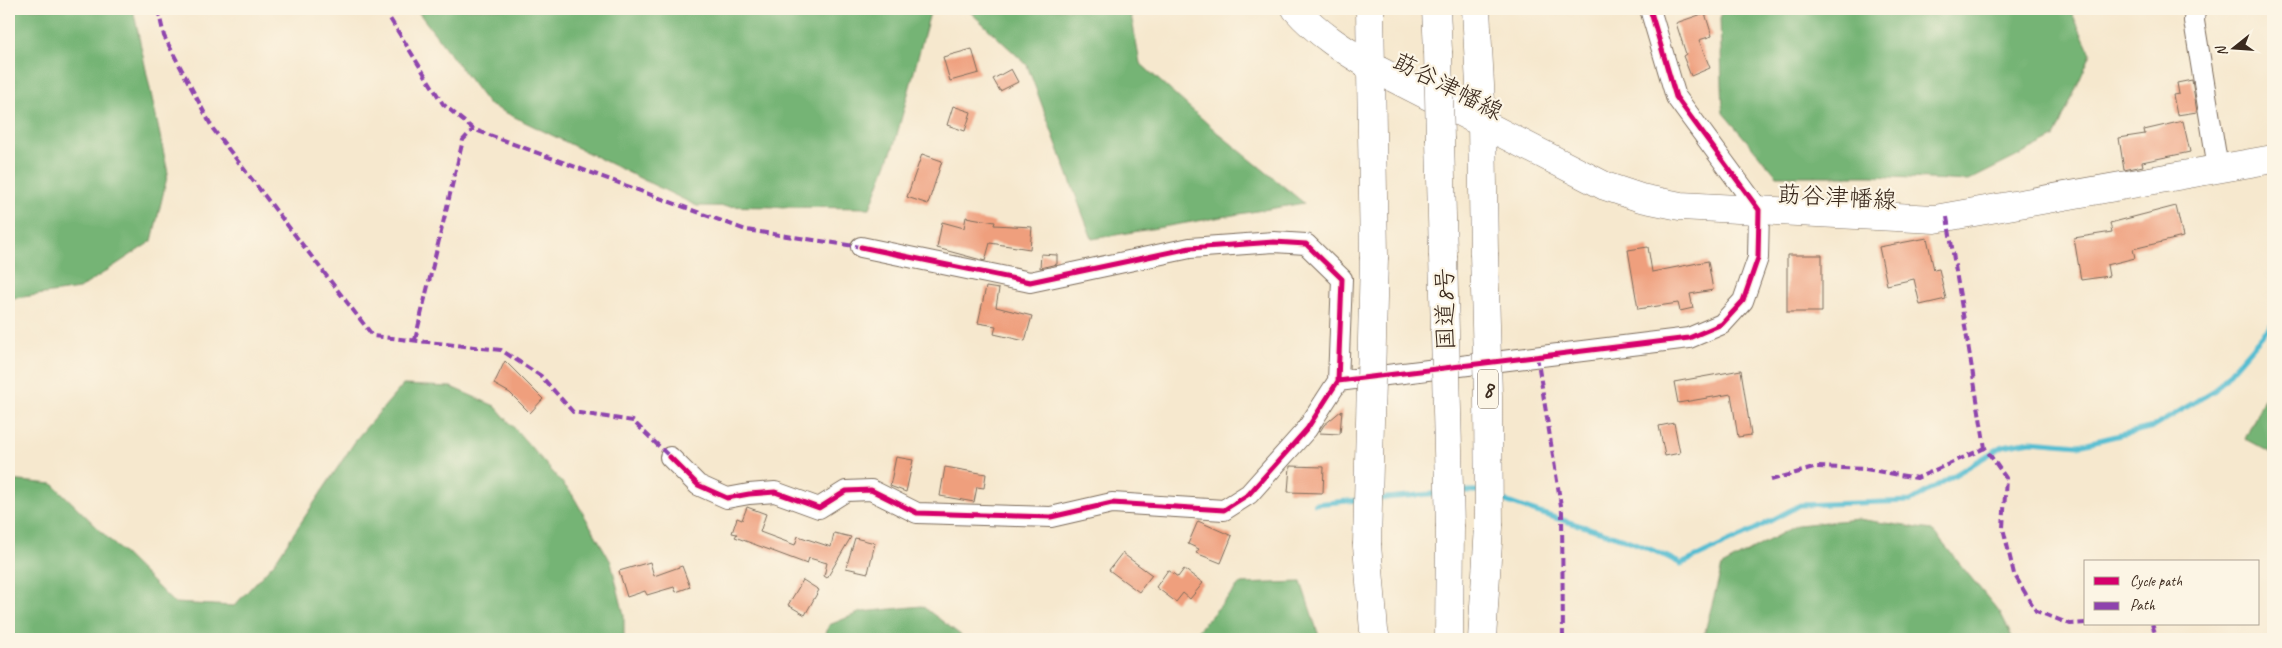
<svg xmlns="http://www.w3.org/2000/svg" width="2282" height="648" viewBox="0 0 2282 648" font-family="Caveat,'Klee One',sans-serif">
<rect width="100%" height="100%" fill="#fcf5e5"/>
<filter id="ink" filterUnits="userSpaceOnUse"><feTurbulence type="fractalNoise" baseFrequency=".02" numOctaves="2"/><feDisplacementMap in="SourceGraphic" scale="10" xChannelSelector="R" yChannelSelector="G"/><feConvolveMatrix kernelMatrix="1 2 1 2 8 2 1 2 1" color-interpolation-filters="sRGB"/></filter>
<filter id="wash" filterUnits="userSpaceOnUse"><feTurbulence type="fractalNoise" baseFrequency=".0096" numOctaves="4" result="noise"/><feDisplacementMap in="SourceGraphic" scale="20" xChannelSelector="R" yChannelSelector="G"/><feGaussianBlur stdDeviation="1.12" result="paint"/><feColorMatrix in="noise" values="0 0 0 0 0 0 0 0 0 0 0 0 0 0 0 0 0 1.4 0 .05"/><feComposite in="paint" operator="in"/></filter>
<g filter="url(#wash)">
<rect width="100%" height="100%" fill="#f6e8ce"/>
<path fill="#75b475" stroke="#586f4a" d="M9,9h124l35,164 -16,68 -73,48 -70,10z
M416,9h515l-36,133 -25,66 -173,-2 -209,-102z
M967,9h163l10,54 78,70 86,70 -212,36 -65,-174z
M1723,9h347l21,45 -37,84 -86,43 -95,-5h-96l-54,-63 -3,-95z
M2273,379v75l-28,-15z
M403,385l48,2 44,19 77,88 39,68 13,53v24h-615v-159l44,4 121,119 60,3 40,-43 84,-126z
M1858,519l74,11 68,83 13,26h-310l19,-73 75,-41z
M1301,582l19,57h-130l50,-55z
M922,606l44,33h-142l5,-14 32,-13z"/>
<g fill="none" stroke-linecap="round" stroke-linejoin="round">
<path stroke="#54bdd1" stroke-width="5" d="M1457,491h24
M1498,498c59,25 126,34 183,66l65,-30 54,-29 111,-4 92,-55 28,-5 48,4 74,-18 62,-37 58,-67
M1375,499l66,-6
M1315,504l44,-4"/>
</g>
<g id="blocks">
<path fill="#ef9f7d" d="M1705,13l7,23 -13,4 11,28 -19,8 -8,-20 3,-2 -10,-31z
M972,49l7,24 -29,8 -7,-24z
M1011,69l7,13 -18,9 -7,-12z
M2192,80l5,32 -20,3 -4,-20 6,-1 -2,-11z
M953,106l18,6 -6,19 -18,-6z
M2183,121l7,31 -48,10 1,4 -19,4 -5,-32 26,-4 -1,-4z
M922,154l20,7 -14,43 -21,-7z
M2176,206l7,31 -50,12 2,9 -28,7 2,11 -28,4 -7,-42 38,-6 -2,-9z
M966,217l29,5 -1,3 38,2 -2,22 -40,-6 -5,18 -48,-13 5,-26 22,6z
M1927,238l7,32 5,-1 7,30 -26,6 -6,-26 -27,6 -8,-38z
M1648,247l4,25 56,-11 5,29 -23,4 3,14 -13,3 -2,-8 -40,6 -10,-59z
M1041,254l16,1v9l-17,4z
M1787,255h35v57h-35z
M986,287l13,2 -3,18 36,9 -7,25 -31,-7 2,-8 -18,-3z
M505,361l38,38 -13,14 -20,-20 -16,-9z
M1741,370l10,65 -13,2 -7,-43 -53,9 -4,-21z
M1342,410l-2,24 -21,-1 5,-8z
M1674,423l6,30 -15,3 -6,-30z
M896,457l17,3 -7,32 -16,-6z
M1290,466l34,1 -1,26 -35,-1z
M945,467l41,7 -2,14 -7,-1 -3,15 -34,-6z
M747,507l19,7 -6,18 35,13 3,-9 33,11 3,-14 17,4 -24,41 -3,-2 3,-13 -18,-5 -2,6 -72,-27 2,-3 -5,-1 5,-15 5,2z
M1198,521l34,15 -11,27 -25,-10 3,-4 -11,-5z
M855,538l20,5 -7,30 -22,-5z
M1122,553l30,22 -13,17 -30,-22z
M650,562l4,14 28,-10 8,21 -14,5 -2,-5 -27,8 -2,-4 -18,6 -8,-26z
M1184,569l19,14 -13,16 -7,-6 -7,9 -20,-15 12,-17 10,7z
M803,580l16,10 -14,25 -17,-10z"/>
</g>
</g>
<g filter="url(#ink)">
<use href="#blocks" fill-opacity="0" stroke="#7c6c5c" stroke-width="1"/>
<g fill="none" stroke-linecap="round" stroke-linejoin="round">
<g stroke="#7c6c5c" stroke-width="22">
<path id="street" d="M2195,9l-1,12 24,147
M861,247l169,35 160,-34 84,-6 32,2 36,35 -4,102
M670,457l28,28 29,13 22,-4 26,-2 44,16 27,-17 25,-1 46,23 134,4 61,-14 112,7 25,-16 58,-65 31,-48 351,-43 33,-14 21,-23 15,-43 1,-48 -83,-113 -26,-88"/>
</g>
<g stroke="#7c6c5c" stroke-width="29">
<path id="secondary" d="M1296,9c22,25 48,41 76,58l233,119 36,12 39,8 255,13 338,-60"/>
</g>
<g stroke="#7c6c5c" stroke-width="29">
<path id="highway" d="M1370,9l4,248
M1436,9l2,42
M1476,9l6,114 2,130
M1440,140l3,115
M1367,545l7,86 2,8
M1449,639l1,-112
M1482,639l7,-113"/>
</g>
<use href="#street" stroke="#fff" stroke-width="20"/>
<use href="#secondary" stroke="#fff" stroke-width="28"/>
<use href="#highway" stroke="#fff" stroke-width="28"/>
<g stroke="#7c6c5c" stroke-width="29" stroke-linecap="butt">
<path id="highway-bridge" d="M1438,51l2,89
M1484,253l4,143 1,130
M1443,255l7,272
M1367,545l7,-288"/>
</g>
<use href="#highway-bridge" stroke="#fff" stroke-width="28"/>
<path stroke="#8e44ad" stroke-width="4" stroke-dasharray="8 4" stroke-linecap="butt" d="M158,9l6,27 49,93 160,207 128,14 40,26 32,36 60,9 37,36
M384,9l59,95 30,25 273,101 115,17
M1947,217l38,231 21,30 -3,50 11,46 22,37 34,13 16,-1
M415,340l48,-200 10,-11
M1537,356l25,156 1,127
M1771,480l46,-13 48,2 52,9 68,-30
M2152,624l5,15"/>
<g stroke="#fcf5e5" stroke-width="8">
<path id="cycleway" d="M861,247l169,35 160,-34 84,-6 32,2 36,35 -4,102
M670,457l28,28 29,13 22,-4 26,-2 44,16 27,-17 25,-1 46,23 134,4 61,-14 112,7 25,-16 58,-65 31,-48 351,-43 33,-14 21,-23 15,-43 1,-48 -83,-113 -26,-88"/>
</g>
<use href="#cycleway" stroke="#d6006c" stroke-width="5"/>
</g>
</g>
<g text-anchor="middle" stroke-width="4.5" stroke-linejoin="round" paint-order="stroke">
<rect fill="#fcf5e5" stroke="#75675a" stroke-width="1" x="1478" y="369.5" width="20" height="39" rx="4"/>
<g font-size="22" font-weight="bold" fill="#3b2a1e">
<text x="1488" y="397">8</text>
</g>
<g font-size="24" fill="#3b2a1e" stroke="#fcf5e5">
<text transform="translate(1448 86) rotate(27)" y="8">莇谷津幡線</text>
<text transform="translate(1837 197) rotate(3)" y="8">莇谷津幡線</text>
<text transform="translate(1445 309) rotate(-91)" y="8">国道8号</text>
</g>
</g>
<rect width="2282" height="648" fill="none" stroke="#fcf5e5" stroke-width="30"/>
<rect x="2084" y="560" width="175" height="65" fill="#fcf5e5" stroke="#afa495"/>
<rect x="2094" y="577" width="25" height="8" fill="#d6006c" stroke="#afa495"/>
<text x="2130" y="586" font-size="15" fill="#3b2a1e">Cycle path</text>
<rect x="2094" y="602" width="25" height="8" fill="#8e44ad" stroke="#afa495"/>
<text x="2130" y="610" font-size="15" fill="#3b2a1e">Path</text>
<g transform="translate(2234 48) rotate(253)" stroke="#fcf5e5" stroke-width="4" paint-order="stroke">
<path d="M0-4L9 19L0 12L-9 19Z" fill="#3b2a1e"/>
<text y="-8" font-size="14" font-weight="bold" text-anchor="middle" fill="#3b2a1e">N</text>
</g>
</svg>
